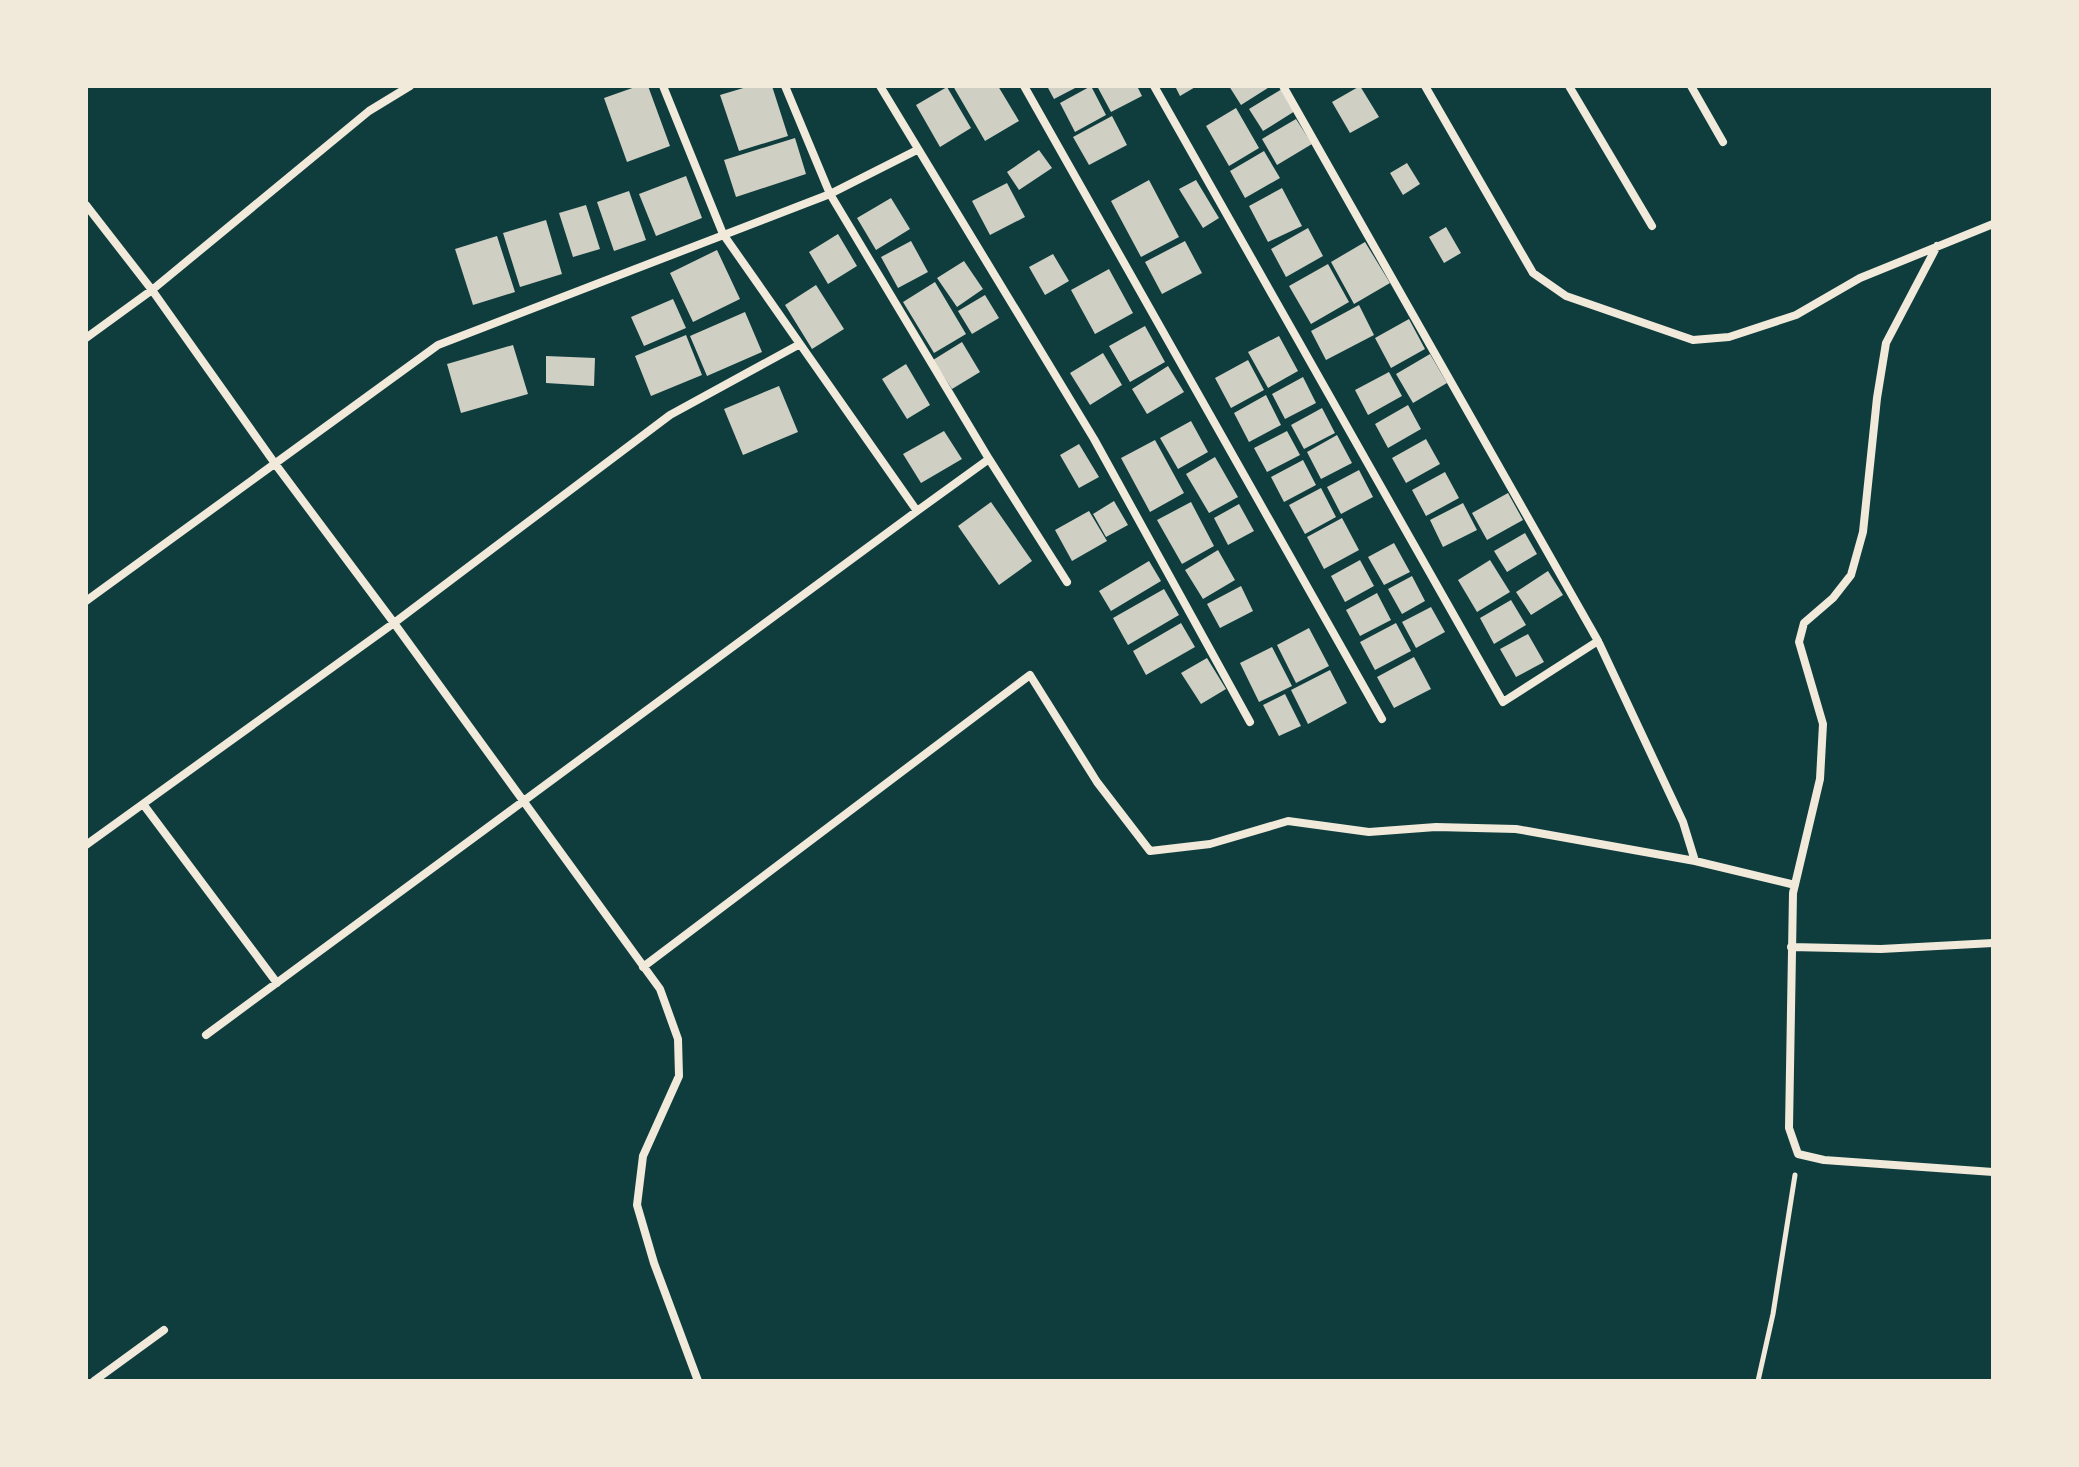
<svg xmlns="http://www.w3.org/2000/svg" width="2079" height="1467" viewBox="0 0 2079 1467" font-family="'Source Sans 3',sans-serif">
<rect width="100%" height="100%" fill="#0f3d3e"/>
<path fill="#cfcfc3" d="M638,86h10l22,60 -43,16 -23,-64z
M750,86h22l16,50 -49,15 -19,-56z
M953,86h45l21,35 -34,20z
M1047,86h32l-25,13z
M1091,86l15,29 -31,17 -15,-29z
M1097,86h40l5,10 -31,16z
M1175,86h22l-17,10z
M1229,86h42l-30,19z
M1360,86l19,31 -29,16 -18,-31z
M947,87l24,41 -31,19 -24,-42z
M1282,89l13,22 -32,20 -14,-22z
M1236,108l23,40 -30,18 -23,-40z
M1112,116l15,29 -38,20 -16,-28z
M1296,119l16,25 -35,21 -15,-26z
M795,138l11,36 -70,23 -12,-37z
M1039,150l13,18 -33,22 -12,-18z
M1264,151l16,27 -35,20 -15,-27z
M1407,163l13,21 -17,11 -13,-22z
M686,176l16,42 -46,18 -17,-42z
M1149,180l30,57 -38,20 -30,-56z
M1196,180l23,38 -16,10 -24,-39z
M1007,183l18,34 -35,18 -18,-34z
M1282,188l20,38 -34,16 -19,-36z
M629,191l17,49 -32,11 -17,-49z
M891,198l19,31 -34,21 -19,-32z
M586,205l14,44 -27,8 -14,-44z
M546,220l16,54 -42,13 -17,-54z
M1446,227l15,26 -17,10 -15,-26z
M1308,228l15,28 -37,21 -15,-28z
M838,234l19,32 -29,18 -19,-32z
M497,236l18,56 -42,13 -18,-56z
M911,241l17,31 -30,16 -17,-31z
M1185,241l17,32 -40,21 -17,-32z
M1365,242l25,41 -36,21 -23,-42z
M717,250l23,49 -47,23 -23,-49z
M1053,254l16,27 -24,14 -16,-28z
M964,261l19,28 -26,18 -20,-29z
M1328,264l21,38 -38,22 -22,-38z
M1109,269l24,44 -38,21 -24,-44z
M935,282l31,52 -32,19 -31,-51z
M816,285l28,44 -32,20 -27,-44z
M985,295l14,23 -27,16 -14,-23z
M673,299l13,29 -42,18 -13,-29z
M1359,305l15,30 -48,25 -15,-29z
M745,312l17,40 -55,24 -17,-40z
M1409,319l16,30 -34,19 -16,-30z
M1145,326l20,36 -35,20 -21,-36z
M686,335l16,40 -51,21 -16,-40z
M1279,336l19,35 -30,17 -20,-36z
M962,342l18,30 -28,17 -19,-29z
M513,345l15,49 -67,19 -14,-49z
M1103,353l19,32 -32,20 -20,-32z
M1430,354l17,29 -34,20 -17,-29z
M546,356l49,2 -1,28 -48,-3z
M1248,360l16,30 -33,18 -16,-30z
M906,364l24,41 -23,14 -25,-40z
M1168,366l16,26 -37,22 -15,-25z
M1389,372l13,24 -34,19 -13,-25z
M1303,377l13,26 -31,16 -13,-25z
M779,386l19,46 -55,23 -19,-46z
M1266,395l15,30 -32,17 -15,-29z
M1408,405l13,24 -33,19 -13,-24z
M1322,408l13,25 -31,16 -13,-24z
M1191,421l17,31 -30,17 -18,-31z
M944,431l18,28 -41,24 -18,-29z
M1287,431l13,24 -33,17 -13,-24z
M1337,435l15,28 -31,16 -14,-27z
M1426,439l14,25 -34,19 -14,-25z
M1155,440l29,53 -34,19 -29,-54z
M1079,444l20,33 -20,11 -19,-33z
M1215,457l23,40 -29,16 -23,-39z
M1303,460l13,25 -32,17 -13,-25z
M1359,470l14,27 -32,17 -14,-27z
M1445,472l14,26 -33,18 -14,-26z
M1321,488l15,29 -31,17 -16,-29z
M1508,493l15,27 -36,20 -15,-27z
M1114,501l14,24 -22,12 -13,-23z
M991,502l41,59 -33,24 -41,-59z
M1191,502l23,44 -32,18 -25,-44z
M1463,503l14,27 -34,17 -13,-27z
M1239,504l15,27 -26,14 -14,-27z
M1089,511l18,30 -35,20 -17,-31z
M1342,518l17,32 -35,19 -17,-32z
M1525,533l12,21 -30,18 -13,-21z
M1394,543l16,29 -26,13 -16,-28z
M1218,550l17,30 -32,19 -18,-29z
M1360,560l14,26 -29,16 -14,-26z
M1490,560l20,32 -33,20 -19,-32z
M1149,561l12,20 -50,30 -12,-20z
M1548,571l15,24 -32,20 -15,-23z
M1412,576l13,25 -23,13 -14,-25z
M1241,586l12,25 -33,17 -13,-24z
M1164,589l15,26 -51,30 -15,-27z
M1377,593l14,27 -31,16 -14,-26z
M1511,600l15,25 -32,19 -14,-26z
M1431,607l14,25 -29,16 -14,-26z
M1181,623l14,24 -49,28 -13,-24z
M1396,623l15,28 -36,19 -15,-28z
M1309,628l20,38 -33,17 -19,-38z
M1528,634l16,28 -28,15 -16,-28z
M1272,647l20,39 -33,16 -19,-39z
M1414,657l17,32 -37,19 -17,-31z
M1207,658l19,31 -25,15 -20,-31z
M1330,670l17,33 -39,21 -17,-34z
M1285,694l16,32 -22,10 -16,-31z"/>
<g fill="none" stroke-linecap="round" stroke-linejoin="round">
<path stroke="#f1e9da" stroke-width="5" d="M1758,1381l15,-67 22,-139"/>
<path stroke="#f1e9da" stroke-width="8" d="M663,86l60,148 194,277 72,-52
M785,86l45,108 159,265 78,123
M880,86l214,353 156,283
M1024,86l358,633
M1154,86l349,616 95,-61
M1283,86l315,555 85,181 12,39 100,24
M1425,86l108,187 33,23 127,44 36,-3 67,-22 64,-37 133,-54
M1569,86l83,140
M1691,86l32,56
M86,205l66,85 124,175 118,158 266,366 18,50 1,37 -36,80 -6,49 17,58 44,118
M1937,246l-51,97 -9,55 -14,134 -12,43 -18,23 -29,25 -5,19 24,82 -3,55 -27,114 -4,235 9,26 26,6 169,12
M86,338l66,-48 217,-179 41,-25
M86,601l352,-256 392,-151 87,-44
M143,804l134,179
M86,845l308,-222 276,-208 130,-71
M1791,947l90,2 112,-6
M643,967l387,-292 67,107 53,69 60,-7 78,-23 81,11 67,-5 80,2 179,32
M206,1035l711,-524
M94,1381l70,-51"/>
</g>
<rect width="2079" height="1467" fill="none" stroke="#f1e9da" stroke-width="176"/>
</svg>
